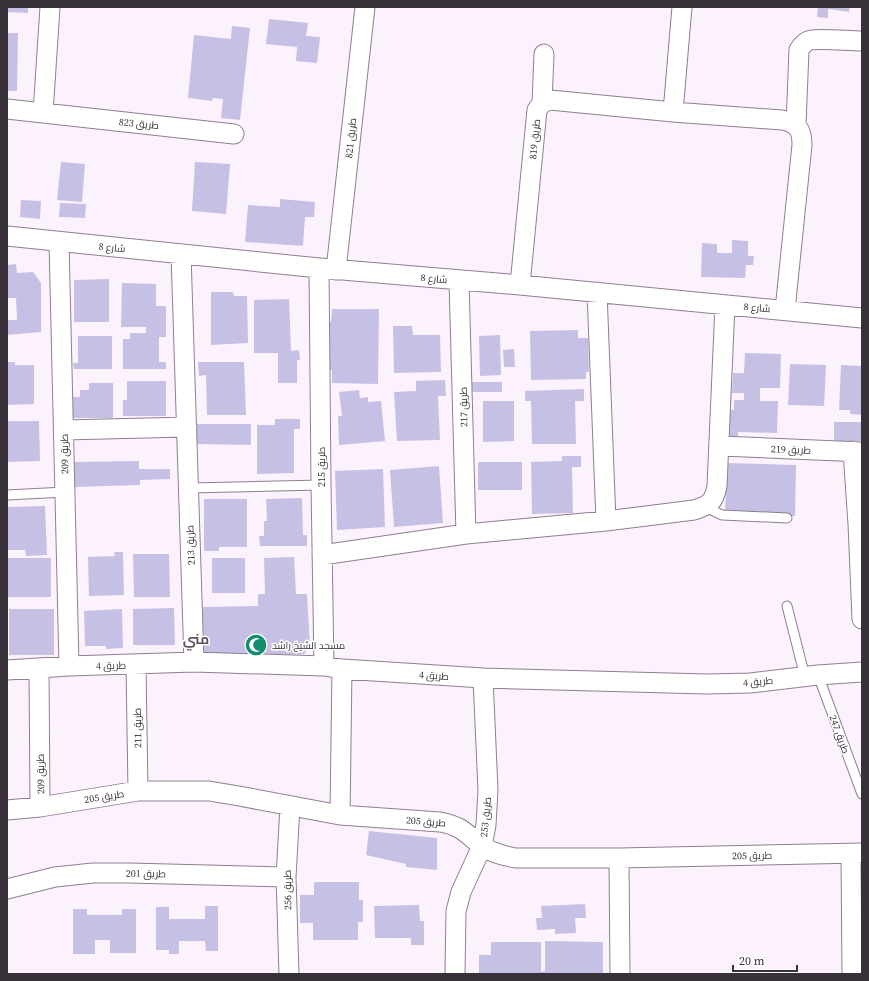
<svg xmlns="http://www.w3.org/2000/svg" width="869" height="981" viewBox="0 0 869 981" font-family="'Source Serif 4',Cairo,serif">
<rect width="100%" height="100%" fill="#fcf2fd"/>
<path fill="#c7c0e5" d="M7,7h21v6l-21,-1z
M818,7h32l-1,5 -21,-3v9l-11,-1z
M269,19l39,4 -2,13 14,1 -3,26 -21,-2 1,-14 -31,-3z
M232,26l18,2 -10,92 -19,-2 2,-19 -10,-1 -1,3 -24,-3 6,-63 37,4z
M7,33h11l-1,58h-10z
M61,162l24,2 -3,38 -25,-2z
M195,162l35,2 -4,50 -34,-3z
M280,199l35,3 -1,15h-9l-2,29 -58,-4 3,-37 32,2z
M21,200l20,1 -1,18 -20,-2z
M60,203l26,1 -1,14 -26,-1z
M732,240l16,1v15h6l-1,9h-7l-1,13 -44,-1 1,-34 15,1v9h15z
M16,264l1,9 16,-1 8,11v49l-34,3v-15h10l-1,-22h-9v-33z
M109,279v43h-35v-42z
M122,283l34,1v22h10v31h-7v25h7v7h-43v-30h7v-6h16v-6h-25z
M211,292h22l1,4h13l1,47 -37,2z
M289,299l2,52 8,-1 1,10h-3v23h-19v-30h-24v-53z
M332,309h47l-1,75 -46,-1v-13h-7l1,-48h5z
M393,326h19l1,9h27l1,37 -47,1z
M578,330v8h10l1,34h-3v7l-55,1 -1,-49z
M500,335l1,40 -21,1 -1,-40z
M78,336h34v33h-38l-1,-6h5z
M514,349l1,18h-11l-1,-17z
M745,353l36,1 -1,34h-20v13h18l-1,32 -39,-1v4h-8v-26h4v-10h10v-7h-12l1,-20h11z
M7,362h8v3h19v39l-27,1z
M198,362h46l2,53h-39l-1,-40 -7,1z
M790,364l36,1 -2,41 -36,-1z
M841,365l21,1v49l-12,-1v-4h-11z
M445,380l1,16h-8l2,44 -43,1 -3,-49 22,-1v-10z
M127,381h39v35h-43v-16h4z
M470,382h32v10h-32z
M89,383h24v35h-40v-21h7v-7h9z
M584,389v12h-9l1,43h-44l-1,-43h-6v-10z
M359,390l1,8 8,-1v5l13,-1 4,40 -46,4 -1,-29h4l-3,-24z
M483,401h31v40l-31,1z
M275,419h25v10h-6v44l-37,1v-49h18z
M7,421h32l1,40 -33,1z
M834,422h28v19h-28z
M197,424h54v21l-54,-1z
M562,456h19v11h-9l1,46 -41,1 -1,-52 31,-1z
M139,461v8h31v10l-30,1v5l-67,2v-25z
M478,462h44v28h-44z
M727,463l69,2 -1,51 -70,-2z
M439,466l4,57 -49,4 -4,-57z
M383,469l2,58 -48,3 -2,-59z
M302,498l1,37h4v11h-47l-1,-10h5v-15h3l-1,-22z
M204,499h43v48h-28v4h-15z
M45,506l2,49 -21,1 -1,-6h-18v-43z
M114,552h9l1,43 -35,1 -1,-39 27,-1z
M133,554h36l1,43h-36z
M294,557l2,37h11l3,52 -6,8 -101,4v-51l55,-1v-12h7l-1,-36z
M7,558h44v39h-44z
M212,558h33v35h-33z
M174,608l1,37h-42v-36z
M9,609h45v46h-45z
M122,609l1,39 -17,1v-3h-21l-1,-35z
M369,831l68,7v32l-31,-3v-3l-40,-9z
M314,882h45v18h4v22h-5v18h-45v-17h-13v-28h14z
M585,904l1,14h-11l1,15 -21,1v-5l-18,1 -1,-12h6l-1,-12z
M419,905l1,16h4v24h-13v-7h-36l-1,-32z
M205,906h13v45h-12l-1,-10h-26v13h-10v-4h-13v-43h13v12h36z
M73,909h14v6h35v-6h14v44h-26v-13h-15v14h-22z
M545,941l58,1v32h-124v-19h12v-13h50v30l4,-1z"/>
<g fill="none" stroke-linecap="round" stroke-linejoin="round">
<g stroke="#8f7e90" stroke-width="11">
<path id="lane" d="M189,488l132,-3
M7,495l58,-3
M705,507l17,8 65,3
M787,606l18,71
M818,675l44,119"/>
</g>
<g stroke="#8f7e90" stroke-width="21">
<path id="street" d="M542,103l2,-49
M7,109l227,25
M673,112l9,-105
M43,113l7,-106
M796,125l3,-75c3,-5 6,-9 12,-10 12,-2 37,1 51,1
M7,236l312,32 201,17 342,33
M59,242l10,424
M181,254l13,408
M319,268l2,217 3,181
M336,270l29,-263
M459,281l7,253
M520,285l17,-175 5,-7 8,-3 123,12 109,8c16,3 20,10 20,25l-17,165
M597,292l9,229
M64,430l123,-3
M720,446l142,6
M853,451l5,73 4,95
M322,555l144,-21 140,-13 88,-11c16,-5 20,-8 23,-24l8,-181
M136,665l2,126
M39,668l1,139
M7,670l62,-4 125,-4 130,4 18,3 141,9 224,6 43,-1 68,-8 44,-3
M7,810l33,-3 98,-16h71l30,5 101,19 100,7c22,4 25,11 41,23 10,8 23,11 35,13h103l243,-5
M340,815l2,-146
M851,854l1,120
M619,858l1,116
M7,889l48,-12 38,-4h36l157,4
M289,974l-3,-97 4,-71
M455,974l1,-63 5,-19 21,-46 4,-21 2,-35 -5,-112"/>
</g>
<use href="#lane" stroke="#fff" stroke-width="9"/>
<use href="#street" stroke="#fff" stroke-width="19"/>
</g>
<defs>
<g id="mosque-disc" transform="scale(1.15)"><circle r="9.5" fill="#138b6d" stroke="#fff"/><path d="M3.5-4.9A6 6 0 1 0 3.5 4.9A5 5 0 1 1 3.5-4.9Z" fill="#fff"/></g>
</defs>
<g fill-rule="evenodd">
<use href="#mosque-disc" x="256" y="645"/>
</g>
<g text-anchor="middle" stroke-width="3" stroke-linejoin="round" paint-order="stroke">
<g font-size="10" fill="#383139" stroke="#fff">
<text transform="translate(139 123) rotate(6)" y="4">طريق 823</text>
<text transform="translate(350 138) rotate(-84)" y="4">طريق 821</text>
<text transform="translate(534 139) rotate(-84)" y="4">طريق 819</text>
<text transform="translate(112 247) rotate(6)" y="4">شارع 8</text>
<text transform="translate(434 278) rotate(5)" y="4">شارع 8</text>
<text transform="translate(757 307) rotate(5)" y="4">شارع 8</text>
<text transform="translate(463 407) rotate(-91)" y="4">طريق 217</text>
<text transform="translate(791 449) rotate(2)" y="4">طريق 219</text>
<text transform="translate(64 454) rotate(-91)" y="4">طريق 209</text>
<text transform="translate(321 467) rotate(-90)" y="4">طريق 215</text>
<text transform="translate(190 545) rotate(-92)" y="4">طريق 213</text>
<text transform="translate(111 665) rotate(-1)" y="4">طريق 4</text>
<text transform="translate(434 675) rotate(4)" y="4">طريق 4</text>
<text transform="translate(758 681) rotate(-5)" y="4">طريق 4</text>
<text transform="translate(137 728) rotate(-91)" y="4">طريق 211</text>
<text transform="translate(840 734) rotate(70)" y="4">طريق 247</text>
<text transform="translate(40 774) rotate(-91)" y="4">طريق 209</text>
<text transform="translate(104 796) rotate(-9)" y="4">طريق 205</text>
<text transform="translate(485 817) rotate(-84)" y="4">طريق 253</text>
<text transform="translate(426 821) rotate(5)" y="4">طريق 205</text>
<text transform="translate(752 855) rotate(-1)" y="4">طريق 205</text>
<text transform="translate(146 873) rotate(1)" y="4">طريق 201</text>
<text transform="translate(287 890) rotate(-91)" y="4">طريق 256</text>
</g>
<g font-size="10" fill="#383139" stroke="#fff" text-anchor="start">
<text x="272" y="649">مسجد الشيخ راشد</text>
</g>
<g font-size="14" font-weight="bold" fill="#615262" stroke="#fff">
<text x="196" y="644">مني</text>
</g>
</g>
<rect width="869" height="981" fill="none" stroke="#383139" stroke-width="16"/>
<path d="M733 965v6h64v-6" fill="none" stroke="#383139" stroke-width="2"/>
<text x="739" y="965" font-size="12" fill="#383139" stroke="#ffffff" stroke-width="3" paint-order="stroke">20 m</text>
</svg>
